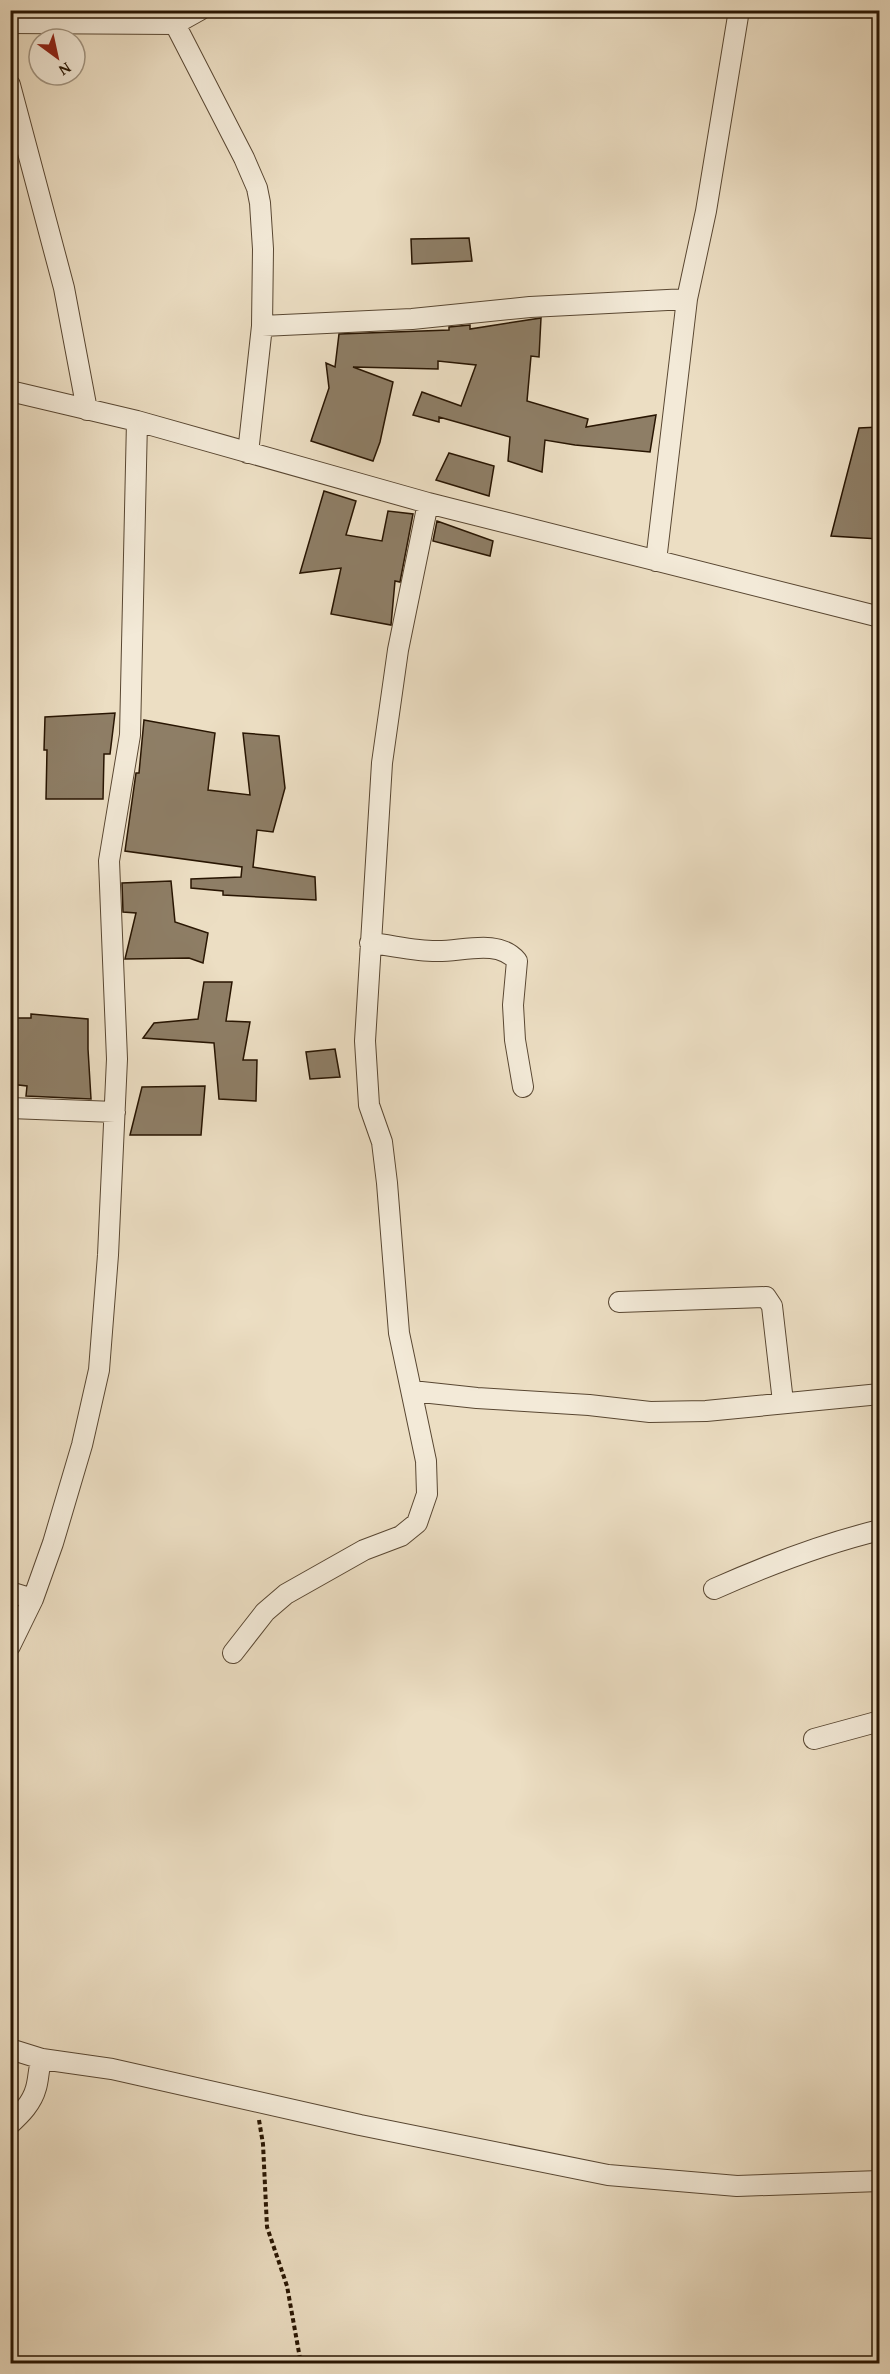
<svg xmlns="http://www.w3.org/2000/svg" width="890" height="2374" viewBox="0 0 890 2374" font-family="'Gentium Book Plus',serif">
<rect width="100%" height="100%" fill="#ecdec3"/>
<filter id="stains"><feTurbulence type="fractalNoise" baseFrequency=".00333" numOctaves="4"/><feColorMatrix values="0 0 0 0 .2 0 0 0 0 .09 0 0 0 0 .02 0 0 0 .5 -.17"/></filter>
<radialGradient id="worn" r=".72"><stop offset=".6" stop-color="#630" stop-opacity="0"/><stop offset="1" stop-color="#630" stop-opacity=".3"/></radialGradient>
<path fill="#8e7e66" stroke="#281502" stroke-width="1.5" d="M469,238l3,23 -60,3 -1,-25z
M541,318l-2,39 -8,-1 -4,45 61,18 -2,8 70,-12 -6,37 -75,-7 -30,-5 -3,32 -34,-11 2,-24 -71,-20v5l-26,-7 9,-23 39,14 15,-41 -38,-4v8l-85,-2 40,15 -13,60 -7,19 -62,-20 18,-53 -3,-25 9,4 4,-33 110,-4v-3l21,-2v4z
M879,427v112l-48,-3 28,-108z
M449,453l45,13 -5,30 -53,-16z
M324,491l32,10 -10,34 36,6 6,-30 25,3 -13,68 -5,-1 -4,44 -60,-11 10,-46 -41,5z
M437,521l56,20 -3,15 -57,-15z
M115,713l-5,41h-6l-1,45h-57l1,-49h-3l1,-33z
M144,720l71,13 -7,57 42,5 -7,-62 36,3 6,52 -12,44 -16,-2 -4,37 62,10 1,23 -93,-5v-4l-32,-3v-9l50,-2 1,-10 -117,-16 11,-78h3z
M171,881l4,41 33,11 -5,30 -14,-5 -64,1 11,-46 -13,-1 -1,-29z
M204,982h28l-6,39 24,1 -7,38h14l-1,41 -37,-2 -5,-56 -71,-5 11,-15 44,-4z
M31,1014l57,5v30l3,50 -65,-3 1,-10 -17,-2v-66h21z
M335,1049l5,28 -30,2 -4,-27z
M205,1086l-4,49h-71l12,-48z"/>
<g fill="none" stroke-linecap="round" stroke-linejoin="round">
<g stroke="#594732" stroke-width="22">
<path id="minor" d="M10,23l165,1 25,-14
M175,24l69,134 13,30 3,15 3,46 -1,77 -14,127
M10,85l54,203 23,122
M262,326l150,-7 118,-12 157,-8
M10,391l127,30 291,82 452,114
M656,561l31,-262 19,-88 33,-201
M370,943c21,2 44,8 66,8 25,1 62,-13 81,10l-4,44 2,35 8,47
M10,1108l105,4
M619,1302l147,-5 6,9 11,96
M412,1391l65,7 112,7 61,7 56,-1 174,-17
M714,1589c54,-24 108,-45 166,-59
M10,1592l23,7
M10,1646l23,-47 20,-56 29,-98 17,-75 9,-115 9,-196 -8,-198 21,-126 7,-314
M233,1653l32,-41 21,-18 78,-44 37,-14 16,-13 10,-29 -1,-33 -27,-128 -12,-150 -5,-41 -13,-37 -4,-64 17,-278 16,-113 30,-147
M814,1739l66,-18
M10,2049l32,10 70,10 248,56 248,50 129,11 143,-5
M10,2124c11,-10 22,-21 26,-36 3,-10 2,-19 6,-29"/>
</g>
<path stroke="#281502" stroke-width="4" stroke-dasharray="4.5 3" stroke-linecap="butt" d="M259,2120l4,24 4,83 20,59 14,78"/>
<use href="#minor" stroke="#f3ead8" stroke-width="20"/>
</g>
<rect width="890" height="2374" fill="none" stroke="#ecdec3" stroke-width="36"/>
<rect x="12" y="12" width="866" height="2350" fill="none" stroke="#281502" stroke-width="3"/>
<rect x="18" y="18" width="854" height="2338" fill="none" stroke="#281502" stroke-width="1.5"/>
<g transform="translate(57 57) rotate(147)"><circle r="28" fill="#f3ead8" stroke="#a29582" stroke-width="1.5"/>
<path d="M0-4.5L10 22L0 15L-10 22Z" fill="#8f2418"/>
<text y="-9" font-size="16" font-weight="bold" text-anchor="middle" fill="#281502">N</text>
</g>
<rect width="100%" height="100%" filter="url(#stains)"/>
<rect width="100%" height="100%" fill="url(#worn)"/>
</svg>
